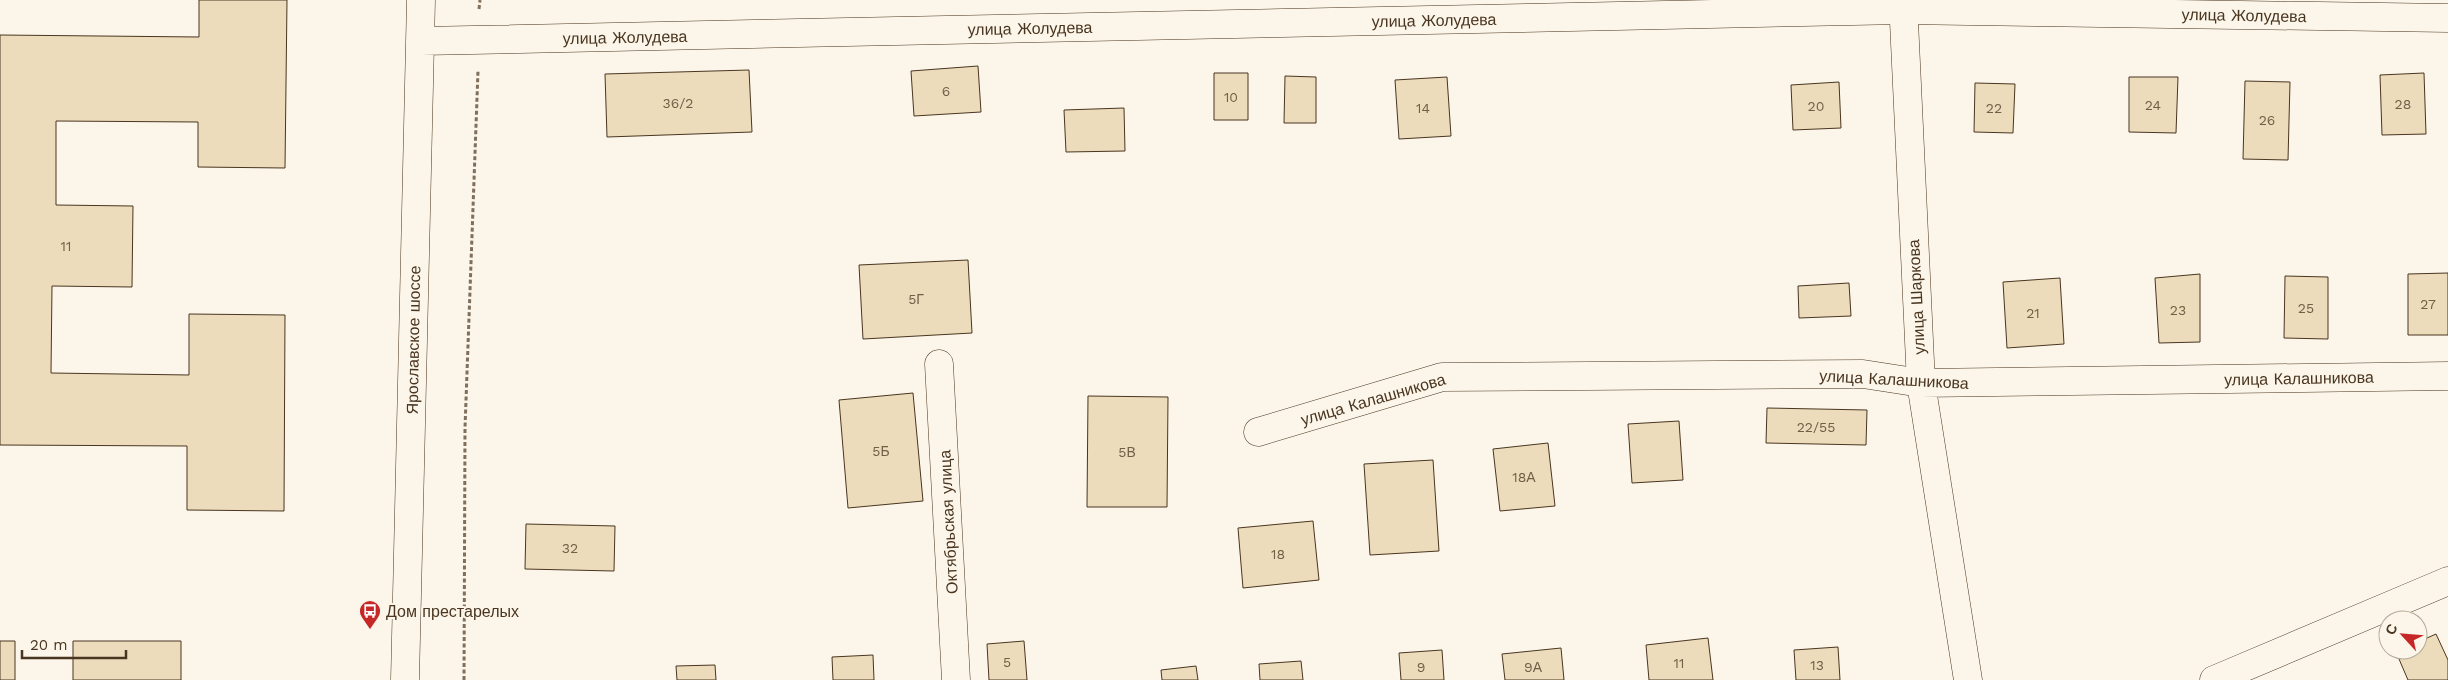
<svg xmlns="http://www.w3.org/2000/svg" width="2448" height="680" viewBox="0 0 2448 680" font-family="'Work Sans',sans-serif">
<rect width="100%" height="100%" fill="#fbf6e9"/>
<path fill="#ecdcbc" stroke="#4a3520" d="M199,0h88l-2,168 -87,-1v-45l-142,-1v84l77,1 -1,81 -80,-1 -1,87 138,2v-61l96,1 -1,196 -97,-1v-64l-187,-1v-410l199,2z
M978,66l3,46 -67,4 -3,-45z
M749,70l3,62 -145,5 -2,-63z
M1214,73h34v47h-34z
M2424,73l2,61 -44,1 -2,-60z
M1285,76l31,1v46h-32z
M1447,77l4,59 -52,3 -4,-59z
M2129,77h49l-2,56 -47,-1z
M2245,81l45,1 -2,78 -45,-1z
M1839,82l2,46 -48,2 -2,-45z
M1975,83l40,1 -2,49 -39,-1z
M1124,108l1,43 -59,1 -2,-42z
M968,260l4,73 -109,6 -4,-74z
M2448,273v62h-40v-61z
M2200,274v68l-41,1 -4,-65z
M2285,276l43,1v62l-44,-1z
M2060,278l4,66 -57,4 -4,-66z
M1849,283l2,33 -52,2 -1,-32z
M913,393l10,108 -75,7 -9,-108z
M1088,396l80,1 -1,110h-80z
M1767,408l100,2 -1,35 -100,-2z
M1679,421l4,59 -51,3 -4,-59z
M1548,443l7,63 -55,5 -7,-62z
M1433,460l6,91 -69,4 -6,-91z
M1313,521l6,59 -76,8 -5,-60z
M526,524l89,2 -1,45 -89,-2z
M2436,634l12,26v20h-40l-12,-28 22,-2v-8z
M1708,638l5,42h-64l-3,-35z
M0,641h15v39h-15z
M73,641h108v39h-108z
M1024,641l3,39h-38l-2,-36z
M1838,647l2,33h-44l-2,-30z
M1561,648l3,32h-59l-3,-26z
M1442,650l2,30h-43l-2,-27z
M873,655l1,25h-41l-1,-23z
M1301,661l2,19h-43l-1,-16z
M715,665l1,15h-39l-1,-14z
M1196,666l2,14h-36l-1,-10z"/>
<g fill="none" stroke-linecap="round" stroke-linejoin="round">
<g stroke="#4a3520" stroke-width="29">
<path id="minor" d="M1903,0l18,383 47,297
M939,364l17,316
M1258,432l184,-55 421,-3 58,9 527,-7
M2214,680l234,-99"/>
</g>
<g stroke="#4a3520" stroke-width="29">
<path id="major" d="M421,41l1482,-31 545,8
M405,680l16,-680"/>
</g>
<path stroke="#7f6f5c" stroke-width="3" stroke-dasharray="4 2.5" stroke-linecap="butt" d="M479,9l1,-9
M464,680l1,-252 13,-357"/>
<use href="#minor" stroke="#fbf6e9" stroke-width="28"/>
<use href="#major" stroke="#fbf6e9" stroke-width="28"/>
</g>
<defs>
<g id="bus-pin" transform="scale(1.125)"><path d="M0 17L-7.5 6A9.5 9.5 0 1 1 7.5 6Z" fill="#c62828" stroke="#fbf6e9"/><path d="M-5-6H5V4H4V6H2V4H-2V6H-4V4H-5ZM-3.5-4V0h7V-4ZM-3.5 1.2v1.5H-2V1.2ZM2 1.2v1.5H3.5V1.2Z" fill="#fff"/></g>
</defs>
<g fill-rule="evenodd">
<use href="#bus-pin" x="370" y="611"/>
</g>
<g text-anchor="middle" stroke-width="4" stroke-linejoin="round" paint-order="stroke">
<g font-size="14" fill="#725f47">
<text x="946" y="96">6</text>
<text x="1231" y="102">10</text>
<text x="678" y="108">36/2</text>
<text x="2403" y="109">28</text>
<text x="2153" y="110">24</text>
<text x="1816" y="111">20</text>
<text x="1423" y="113">14</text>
<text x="1994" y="113">22</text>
<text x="2267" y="125">26</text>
<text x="66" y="251">11</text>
<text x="916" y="304">5Г</text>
<text x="2428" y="309">27</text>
<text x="2306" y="313">25</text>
<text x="2178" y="315">23</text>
<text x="2033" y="318">21</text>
<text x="1816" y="432">22/55</text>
<text x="881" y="456">5Б</text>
<text x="1127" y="457">5В</text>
<text x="1524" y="482">18А</text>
<text x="570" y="553">32</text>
<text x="1278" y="559">18</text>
<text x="1007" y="667">5</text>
<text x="1679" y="668">11</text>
<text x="1817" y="670">13</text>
<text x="1421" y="672">9</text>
<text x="1533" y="672">9А</text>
</g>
<g font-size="16" fill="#4a3520" stroke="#fbf6e9">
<text transform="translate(2244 15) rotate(1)" y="6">улица Жолудева</text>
<text transform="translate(1434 20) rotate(-1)" y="6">улица Жолудева</text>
<text transform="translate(1030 28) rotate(-1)" y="6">улица Жолудева</text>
<text transform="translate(625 37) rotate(-1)" y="6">улица Жолудева</text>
<text transform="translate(1916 297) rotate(-93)" y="6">улица Шаркова</text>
<text transform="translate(413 340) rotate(-89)" y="6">Ярославское шоссе</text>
<text transform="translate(2299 378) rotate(-1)" y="6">улица Калашникова</text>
<text transform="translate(1894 379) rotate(3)" y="6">улица Калашникова</text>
<text transform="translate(1373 399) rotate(-16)" y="6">улица Калашникова</text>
<text transform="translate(948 522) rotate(-93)" y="6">Октябрьская улица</text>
</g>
<g font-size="16" fill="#4a3520" stroke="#fbf6e9" text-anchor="start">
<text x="386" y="617">Дом престарелых</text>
</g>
</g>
<g transform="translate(2403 635) rotate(296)"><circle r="24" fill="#fbf6e9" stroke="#b4a999"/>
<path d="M0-4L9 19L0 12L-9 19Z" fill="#c62828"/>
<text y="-8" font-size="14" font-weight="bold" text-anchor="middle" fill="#4a3520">С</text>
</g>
<path d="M22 650v8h104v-8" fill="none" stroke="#4a3520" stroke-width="2.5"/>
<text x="30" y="650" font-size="15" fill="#4a3520" stroke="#fbf6e9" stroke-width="4" paint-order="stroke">20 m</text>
</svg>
